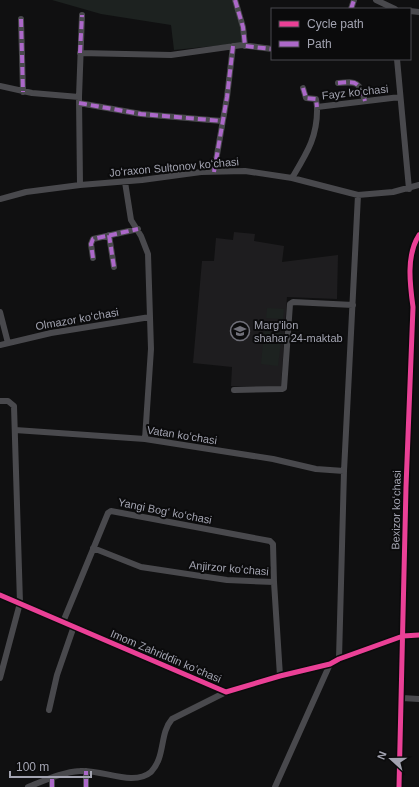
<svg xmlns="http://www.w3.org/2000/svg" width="419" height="787" viewBox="0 0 419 787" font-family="Helvetica,sans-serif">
<rect width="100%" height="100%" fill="#101011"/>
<path fill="#1e1d1f" d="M234,232l21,2 -1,7 30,5 -2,16 56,-7 -1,44 -50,-2 -6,91 -50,-2 1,-19 -39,-4 9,-102h12l2,-23 17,2z"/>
<path fill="#1d2220" d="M52,0h182l10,43 -70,7 -3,-25 -70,-11z
M267,308l17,1 -1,10 -17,-1z
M264,331l18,2 -4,33 -17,-2z"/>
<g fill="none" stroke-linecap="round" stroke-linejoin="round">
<path stroke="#49494d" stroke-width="6" d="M235,0l8,27 2,19
M376,0l19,9
M351,9l3,-9
M410,11l9,1
M21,19l2,73
M80,53l91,2 71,-10 30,4
M397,59l12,130
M338,83c20,-2 21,-1 27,18
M0,86l32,7 47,4
M303,88l3,10 10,1 1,8
M79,103l62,11 81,7
M214,172l13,-75 6,-51
M292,178c15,-25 26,-42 25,-71l83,-10
M125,182l6,38 10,16 7,18 3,95 -6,90
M80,185l-1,-88 3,-82
M0,199l26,-7 54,-7 62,-5 59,-8 44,-1 47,7 66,17 35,-3 26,-7
M109,235l5,32
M93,258l-2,-14 2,-5 45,-10
M0,312l8,31
M0,345l51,-12 99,-16
M234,390l48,-1 2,-1 6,-84 3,-2 60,3
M0,401h8l6,5 6,197 -20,75
M15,430l130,9 128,20 43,10 28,2
M93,548l48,19 86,13 47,2 6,94
M0,595l226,97 54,-16 50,-12 9,-5 64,-23 16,-1
M63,622l45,-109 3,-2 159,30 3,3 1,38
M339,659l5,-188 14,-276
M402,698l17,1
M49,710l8,-35 17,-49
M28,787c16,-6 34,-15 52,-16 22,-2 53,16 71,1 15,-16 8,-38 21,-53l54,-27
M52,787v-9
M86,787v-16
M275,787l55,-123
M399,787l7,-300 7,-180c-3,-22 -7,-52 6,-72"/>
<path stroke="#ac68c9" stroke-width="4" stroke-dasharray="8 4" stroke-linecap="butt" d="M235,0l8,27 2,19 27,3
M351,9l3,-9
M21,19l2,73
M80,53l2,-38
M338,83c20,-2 21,-1 27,18
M303,88l3,10 10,1 1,8
M79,103l62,11 81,7
M214,172l13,-75 6,-51
M109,235l5,32
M93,258l-2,-14 2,-5 45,-10
M52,787v-9
M86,787v-16"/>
<g stroke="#0b0b0c" stroke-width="8">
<path id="cycleway" d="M0,595l226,97 54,-16 50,-12 9,-5 64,-23 16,-1
M399,787l7,-300 7,-180c-3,-22 -7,-52 6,-72"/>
</g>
<use href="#cycleway" stroke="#ea4096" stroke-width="5"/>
</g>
<defs>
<g id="school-ring" transform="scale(1)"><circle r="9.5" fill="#0b0b0c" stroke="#707079" stroke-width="1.5"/><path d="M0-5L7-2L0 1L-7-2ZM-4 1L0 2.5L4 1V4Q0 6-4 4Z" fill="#707079"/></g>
</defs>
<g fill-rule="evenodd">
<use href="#school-ring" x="240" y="331"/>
</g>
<g text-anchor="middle" stroke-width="4" stroke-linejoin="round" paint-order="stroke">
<g font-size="11" fill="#a3a4b1" stroke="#0b0b0c">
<text transform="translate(355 92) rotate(-6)" y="4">Fayz koʻchasi</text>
<text transform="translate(174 167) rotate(-5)" y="4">Joʻraxon Sultonov koʻchasi</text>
<text transform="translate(77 319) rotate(-10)" y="4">Olmazor koʻchasi</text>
<text transform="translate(182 435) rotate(9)" y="4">Vatan koʻchasi</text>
<text transform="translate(396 510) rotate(-89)" y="4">Bexizor koʻchasi</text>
<text transform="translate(165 511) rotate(11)" y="4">Yangi Bogʻ koʻchasi</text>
<text transform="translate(229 568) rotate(5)" y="4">Anjirzor koʻchasi</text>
<text transform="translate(166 656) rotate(23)" y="4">Imom Zahriddin koʻchasi</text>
</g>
<g font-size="11" fill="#a3a4b1" stroke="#0b0b0c" text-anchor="start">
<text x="254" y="329">Marg'ilon<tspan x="254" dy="13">shahar 24-maktab</tspan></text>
</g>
</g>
<rect x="271" y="8" width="140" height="52" fill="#0b0b0c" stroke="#48484e"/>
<rect x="279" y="21" width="20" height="6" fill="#ea4096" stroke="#48484e"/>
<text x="307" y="28" font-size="12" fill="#a3a4b1">Cycle path</text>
<rect x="279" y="41" width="20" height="6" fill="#ac68c9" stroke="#48484e"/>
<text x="307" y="48" font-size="12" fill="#a3a4b1">Path</text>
<g transform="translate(391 759) rotate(291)" stroke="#0b0b0c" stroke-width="3" paint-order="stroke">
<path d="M0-3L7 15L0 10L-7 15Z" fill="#a3a4b1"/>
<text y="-6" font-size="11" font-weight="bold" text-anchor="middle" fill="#a3a4b1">N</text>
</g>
<path d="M10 771v6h81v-6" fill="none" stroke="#a3a4b1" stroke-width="2"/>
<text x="16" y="771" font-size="12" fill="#a3a4b1" stroke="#0b0b0c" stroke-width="3" paint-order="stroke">100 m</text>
</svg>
